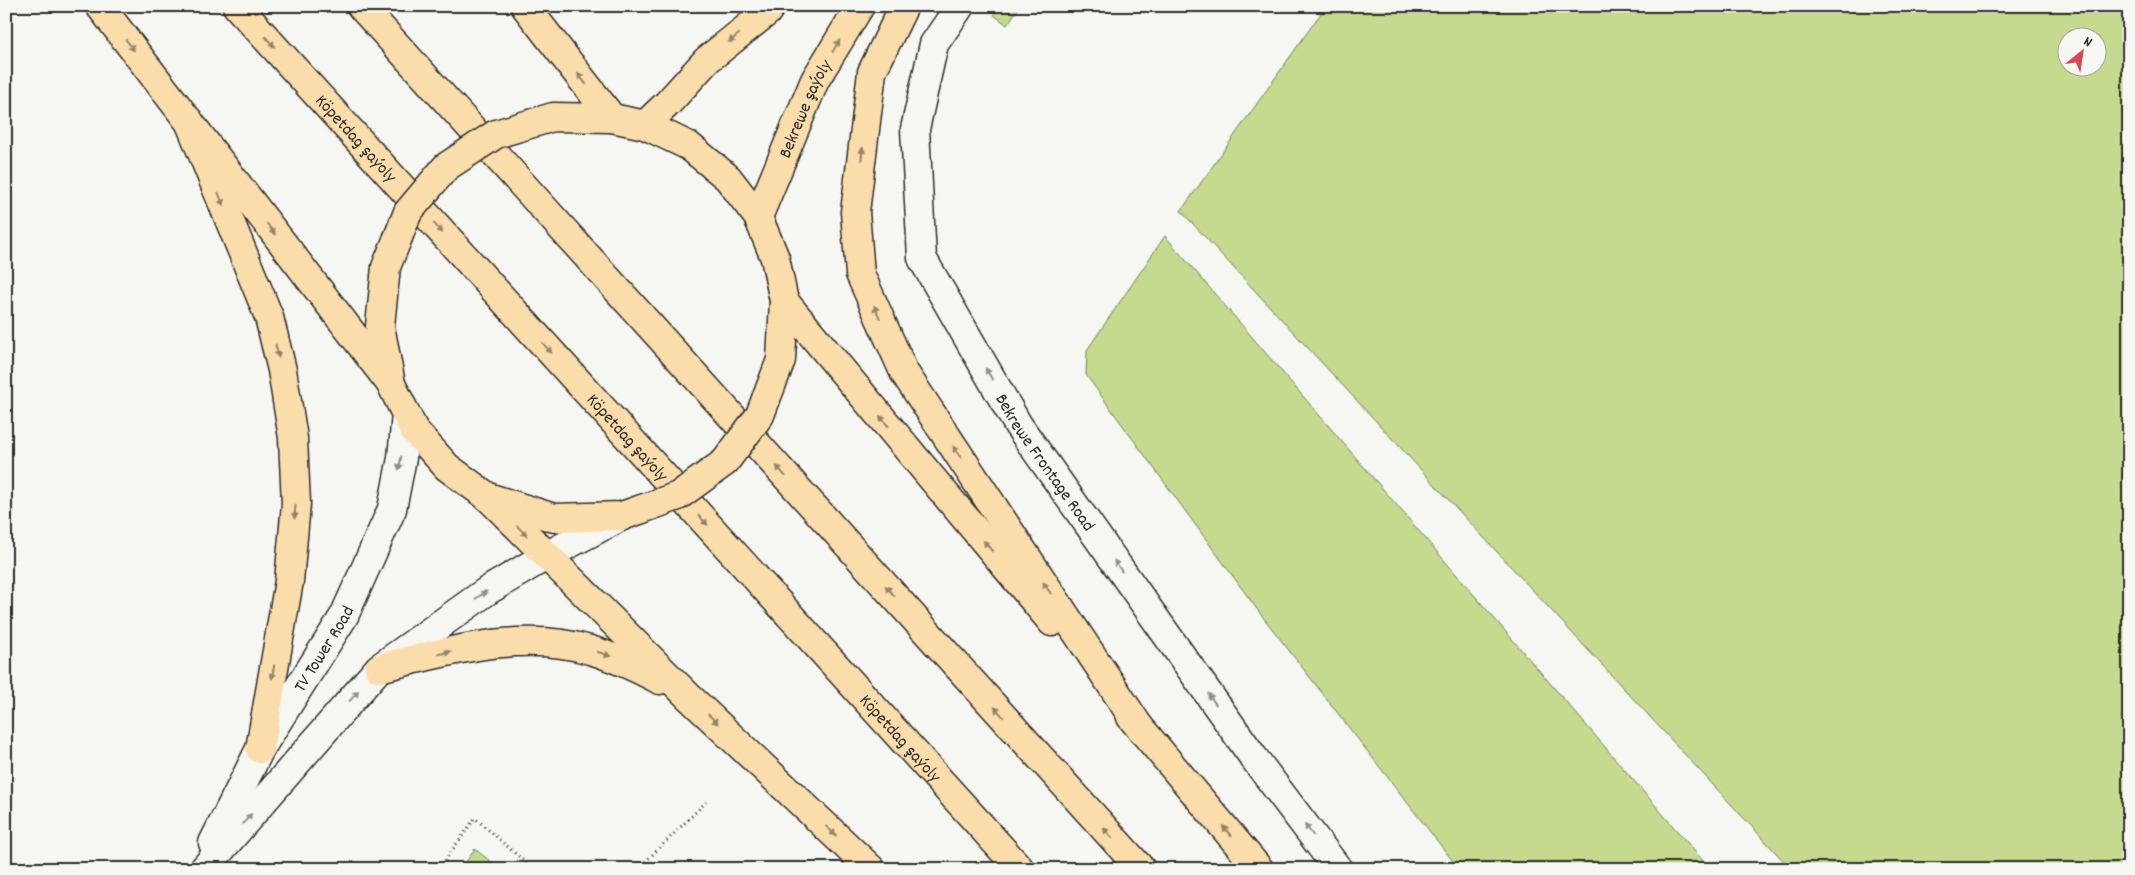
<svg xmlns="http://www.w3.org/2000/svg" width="2135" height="875" viewBox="0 0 2135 875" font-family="Dekko,sans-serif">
<rect width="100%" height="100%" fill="#f6f6f2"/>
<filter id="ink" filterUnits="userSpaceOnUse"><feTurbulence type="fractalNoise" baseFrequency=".02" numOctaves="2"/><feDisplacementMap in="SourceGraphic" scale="10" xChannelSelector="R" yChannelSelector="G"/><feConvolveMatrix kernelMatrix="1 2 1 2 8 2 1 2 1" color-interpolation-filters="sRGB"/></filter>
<g filter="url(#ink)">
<path fill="#c5d98f" stroke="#78825d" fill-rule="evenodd" d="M1000,6h20l-13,19 -13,-10z
M1326,6h803v863h-338l-610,-658zM2068,38h30v30h-30z
M1165,236l545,633h-251l-200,-257 -173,-237 1,-25z
M475,849l25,20h-39z"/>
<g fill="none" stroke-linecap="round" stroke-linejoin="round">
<g stroke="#2b2b2b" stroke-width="31">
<g id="minor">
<path id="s1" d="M960,6l-26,38 -19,85 7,129 96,167 236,333 84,111"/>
<path id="s2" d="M213,843l47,-94 84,-133 48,-107 10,-51 4,-44"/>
<path d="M204,869l175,-201 108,-77 59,-35 76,-40"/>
</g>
</g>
<g stroke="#2b2b2b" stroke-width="31">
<g id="major">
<path d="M100,6l291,378"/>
<path id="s3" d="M237,6l783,863"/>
<path d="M361,6l780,863"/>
<path d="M525,6l87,112"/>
<path d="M904,6l-32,66 -17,140 5,62 44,98 238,359"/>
<path d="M189,121l80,196 13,53 11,68 3,66 -7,77 -29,168"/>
<path d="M645,125l23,-22 39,-43 60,-48 4,-6"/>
<path d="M523,126l30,-9 59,1 33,7 44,21 39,32 30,39 17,41 9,43 -3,59 -15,39"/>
<path id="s4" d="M758,217l57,-137 45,-74"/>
<path d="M397,240l-11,27 -6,59 11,58 23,46 33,37 41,30 66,21 68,-2 20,-7"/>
<path d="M784,301l268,321"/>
<path d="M488,497l200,199 183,173"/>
<path d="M379,668c67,-16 143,-39 211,-18 25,7 47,18 70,30"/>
<path d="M1131,717l128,152"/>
</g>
</g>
<path stroke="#2b2b2b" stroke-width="3" stroke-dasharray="1 4" stroke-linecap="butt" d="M439,869l36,-51 58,51
M638,869l68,-67"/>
<use href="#minor" stroke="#f6f6f2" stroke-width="28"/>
<use href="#major" stroke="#fbddab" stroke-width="28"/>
<g stroke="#2b2b2b" stroke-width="31" stroke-linecap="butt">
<path id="major-bridge" d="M397,240l11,-28 38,-45 50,-33 27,-8
M642,509l36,-13 47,-34 35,-47 6,-16"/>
</g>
<use href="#major-bridge" stroke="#fbddab" stroke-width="28"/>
</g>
<defs><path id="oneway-solid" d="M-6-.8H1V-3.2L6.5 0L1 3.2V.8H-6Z" transform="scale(1.25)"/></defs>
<g fill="#93846b">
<use href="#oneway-solid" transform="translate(734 38) rotate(141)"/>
<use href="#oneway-solid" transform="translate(270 42) rotate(48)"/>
<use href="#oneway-solid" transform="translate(130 45) rotate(52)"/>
<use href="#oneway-solid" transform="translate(836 46) rotate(-59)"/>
<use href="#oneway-solid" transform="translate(582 79) rotate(-128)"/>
<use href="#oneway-solid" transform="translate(862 154) rotate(-83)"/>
<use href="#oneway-solid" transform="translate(221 199) rotate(68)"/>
<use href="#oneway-solid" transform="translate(438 228) rotate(48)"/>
<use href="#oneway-solid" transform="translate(271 229) rotate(53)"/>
<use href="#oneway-solid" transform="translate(877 312) rotate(-114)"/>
<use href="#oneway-solid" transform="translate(547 348) rotate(48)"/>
<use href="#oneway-solid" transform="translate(277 351) rotate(77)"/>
<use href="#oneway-solid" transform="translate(884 421) rotate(-130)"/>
<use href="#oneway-solid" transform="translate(957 452) rotate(-124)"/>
<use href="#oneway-solid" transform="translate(781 471) rotate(-132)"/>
<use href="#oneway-solid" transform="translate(295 512) rotate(94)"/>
<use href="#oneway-solid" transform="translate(703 520) rotate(48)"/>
<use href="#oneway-solid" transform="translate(522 531) rotate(46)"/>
<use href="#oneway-solid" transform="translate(988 546) rotate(-130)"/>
<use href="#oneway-solid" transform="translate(1047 588) rotate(-124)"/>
<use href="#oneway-solid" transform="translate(890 591) rotate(-132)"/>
<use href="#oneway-solid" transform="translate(444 653) rotate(-12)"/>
<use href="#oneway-solid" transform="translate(604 654) rotate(19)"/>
<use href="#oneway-solid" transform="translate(273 672) rotate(100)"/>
<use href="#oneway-solid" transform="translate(999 712) rotate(-132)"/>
<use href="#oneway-solid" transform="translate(713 719) rotate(43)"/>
<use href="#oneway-solid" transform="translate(831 831) rotate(43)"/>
<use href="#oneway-solid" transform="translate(1227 831) rotate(-130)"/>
<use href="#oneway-solid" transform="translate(1108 833) rotate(-132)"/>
</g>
<g fill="#90908e">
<use href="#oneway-solid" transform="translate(989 374) rotate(-120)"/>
<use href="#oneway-solid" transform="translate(400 463) rotate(100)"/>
<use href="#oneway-solid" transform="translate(1118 566) rotate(-125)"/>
<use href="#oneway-solid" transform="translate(481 595) rotate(-33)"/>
<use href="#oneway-solid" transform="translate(354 696) rotate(-49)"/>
<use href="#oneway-solid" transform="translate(1212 699) rotate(-125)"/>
<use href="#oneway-solid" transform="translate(247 819) rotate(-49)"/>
<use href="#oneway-solid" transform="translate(1309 830) rotate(-127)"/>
</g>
</g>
<g text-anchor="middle" stroke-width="4" stroke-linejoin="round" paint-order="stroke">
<g font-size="18" fill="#2b2b2b" stroke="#f6f6f2">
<text dy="6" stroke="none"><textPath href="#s4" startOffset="118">Bekrewe şaýoly</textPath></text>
<text dy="6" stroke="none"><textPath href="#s3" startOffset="178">Köpetdag şaýoly</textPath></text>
<text dy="6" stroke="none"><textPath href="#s3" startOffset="582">Köpetdag şaýoly</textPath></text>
<text dy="6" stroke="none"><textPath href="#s1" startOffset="501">Bekrewe Frontage Road</textPath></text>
<text dy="6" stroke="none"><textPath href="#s2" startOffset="224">TV Tower Road</textPath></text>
<text dy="6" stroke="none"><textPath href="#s3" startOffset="988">Köpetdag şaýoly</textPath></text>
</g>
</g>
<rect width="2135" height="875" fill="none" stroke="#f6f6f2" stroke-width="25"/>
<rect x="12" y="12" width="2110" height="850" fill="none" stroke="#2b2b2b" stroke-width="2" filter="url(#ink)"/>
<g transform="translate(2082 52) rotate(30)"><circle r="24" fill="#f6f6f2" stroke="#a5a5a2"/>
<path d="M0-4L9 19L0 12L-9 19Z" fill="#d1495b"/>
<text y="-8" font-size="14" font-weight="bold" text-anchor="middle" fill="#2b2b2b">N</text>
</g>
</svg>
